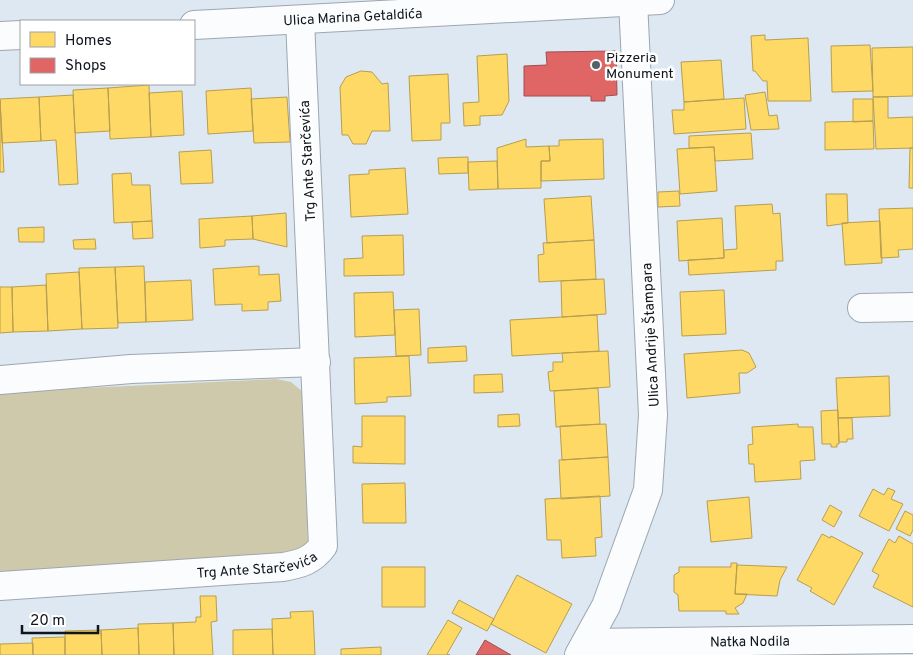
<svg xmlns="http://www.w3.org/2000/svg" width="913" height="655" viewBox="0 0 913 655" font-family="Overpass,sans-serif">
<rect width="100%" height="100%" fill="#dde8f3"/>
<path fill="#cfc9ac" d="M276,379l15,3 12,10 5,152 -21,13 -287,15v-180z"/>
<path fill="#ffd966" stroke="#b79e50" d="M765,35v5l43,-2 3,63h-43l-1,-20h-4l-8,-10h-2l-2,-35z
M870,45l3,46 -41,1 -1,-46z
M913,47v49l-40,1 -1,-49z
M507,54l2,47 -7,14 -22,1v9l-16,1 -1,-23 16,-1 -2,-46z
M721,60l3,39 -40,3 -3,-40z
M361,71l11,1 10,12 6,-1 2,48h-18l-6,13h-13l-5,-9h-6l-2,-48 6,-10z
M448,74l2,49h-9v17l-29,1 -3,-65z
M149,85l2,52 -41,2 -2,-51z
M108,88l2,43 -35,2 -2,-43z
M251,88l2,43 -45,3 -2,-43z
M182,91l2,44 -33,2 -2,-44z
M765,92l4,24 8,-1 2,14 -28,1 -6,-35z
M73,95l5,89 -19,1 -3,-45 -15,1 -2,-44z
M39,97l2,44 -39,2 -2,-44z
M287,97l3,45 -36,1 -3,-44z
M873,97h15v21l25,-1v31l-37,1z
M744,98l2,31 -72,5 -2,-24h12v-8z
M853,99h20v22l-20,1z
M0,100l4,72h-4z
M873,121l1,28 -49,1v-28z
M751,133l2,26 -38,2 -1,-14 -25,1v-12z
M526,139v8l23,-1 1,15h-9v27l-43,1 -1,-41z
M603,139l1,40 -63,2v-20h9l-1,-15h10v-6z
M714,147l3,44 -37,3 -3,-45z
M910,148h3v40h-4z
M211,150l2,33 -32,1 -2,-32z
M468,157v16l-29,1 -1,-16z
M497,161l1,28 -29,1 -1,-28z
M405,168l3,46 -57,3 -2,-42 20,-1v-4z
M131,173l1,12h18l2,36 -38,2 -2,-49z
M679,191l1,15 -22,1v-15z
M826,194h21l1,29 -21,3z
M591,196l3,44 -47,3 -3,-44z
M772,204l1,10 7,-1 3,48h-7v9l-87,5 -1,-15 36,-2v-8l13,-1 -2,-43z
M913,208v41l-15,1 1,7 -18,1 -2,-49z
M286,213l1,34 -34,-8 -1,-23z
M252,216l1,23 -28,1v6l-25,2 -1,-29z
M722,218l2,40 -45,3 -2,-40z
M152,221l1,17 -20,1 -1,-17z
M880,221l2,42 -37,2 -3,-42z
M44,227v15h-25l-1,-14z
M403,235l1,40 -60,1v-17l19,-1 -1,-22z
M95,239l1,10h-22l-1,-9z
M594,240l2,39 -57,3 -1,-27 6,-1 -1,-11z
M144,266l2,56 -28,1 -3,-56z
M259,266v9l20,-1 2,27 -13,1v8l-26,1v-7l-27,1 -2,-36z
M115,267l3,61 -36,1 -3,-61z
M79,272l3,57 -34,2 -2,-57z
M604,279l2,35 -44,3 -1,-36z
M191,280l2,40 -47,2 -1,-40z
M46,285l2,46 -35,1 -1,-45z
M0,287h12l1,45 -13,1z
M724,290l2,44 -44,2 -2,-44z
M393,292l2,43 -40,2 -1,-44z
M419,309l2,46 -25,1 -2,-46z
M597,315l2,36 -87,5 -2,-36z
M466,346l1,15 -39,2v-15z
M742,350l7,3 7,14 -9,6h-8l1,20 -53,5 -3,-44z
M608,351l2,36 -60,4 -2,-19 5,-1v-9h10l-1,-9z
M409,356l2,40 -24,1v5l-32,2 -1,-46z
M502,374l1,18 -29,1v-18z
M889,376l1,40 -52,2 -2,-40z
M598,388l2,36 -44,3 -2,-36z
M838,410l1,34h-2v3h-6v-3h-9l-1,-33z
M519,414l1,12 -22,1v-12z
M362,416h43v48l-52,-1v-17l9,1z
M838,418h14l1,21h-6v3h-8z
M606,424l2,33 -46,3 -2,-34z
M798,424v3h15l2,33 -15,1 1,18 -46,3 -1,-18h-5l-1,-19 5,-1 -1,-17z
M608,457l2,39 -49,3 -2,-39z
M405,483l1,40h-43l-1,-39z
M888,488l7,3 -4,8 12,5 -14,27 -30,-15 14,-27 11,6z
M600,496l2,41 -7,1 1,18 -34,2 -1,-18h-14l-2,-41z
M749,497l3,41 -41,4 -4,-41z
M830,505l12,7 -8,15 -12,-7z
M905,511l8,4v15l-3,6 -14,-7z
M822,534l8,4 1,-2 32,17 -29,52 -24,-14 2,-3 -15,-8z
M899,536l14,8v63l-40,-20 6,-12 -7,-4 17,-32 6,4z
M731,563h6l-2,31h12l-4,9 -8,5 4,6h-13v-3h-47l-1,-16 -4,-3v-17l5,-3v-5h52z
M737,565l50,2 -7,13 -3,16 -42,-2z
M382,567h43v40h-43z
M517,575l55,29 -26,49 -55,-29z
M200,596h16l1,25 -6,1 2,33h-39l-1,-32 23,-1v-5h5z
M459,600l35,19 -7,12 -35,-18z
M313,611l2,44h-42l-1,-36 19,-1 -1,-6z
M448,620l14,8 -15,26 3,1h-23z
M173,623l1,32h-35l-1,-31z
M138,628l1,27h-37l-1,-25z
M272,629l1,26h-40v-25z
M101,630l1,25h-37v-24z
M65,637v18h-32l-1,-17z
M33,643v12h-33v-11z
M381,647v8h-40v-6z"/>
<path fill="#e06666" stroke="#a14e50" d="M616,51l1,44 -12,1v5h-14v-5h-67v-30l23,-1 -1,-13z
M485,640l26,15h-35z"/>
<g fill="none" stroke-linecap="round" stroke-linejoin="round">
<g stroke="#9ea7af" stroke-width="30">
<g id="street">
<path id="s1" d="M194,25l466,-25"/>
<path d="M0,36l21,-1"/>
<path d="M862,308l51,-1"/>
<path d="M0,380l131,-11 185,-7"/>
<path id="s2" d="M0,586l283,-19c17,-3 29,-6 40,-21l-23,-526"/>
<path id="s3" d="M586,643l327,-4"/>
<path d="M579,655l27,-49 42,-116 5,-75 -20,-414"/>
</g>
</g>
<use href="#street" stroke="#fafcfd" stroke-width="28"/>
</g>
<circle fill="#575f67" stroke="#fff" stroke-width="2" cx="596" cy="65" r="5"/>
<g text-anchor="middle" stroke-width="5" stroke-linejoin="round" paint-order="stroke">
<g font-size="14" fill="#0f151c" stroke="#fff">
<text dy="5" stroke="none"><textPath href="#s1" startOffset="159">Ulica Marina Getaldića</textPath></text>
<text transform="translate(307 161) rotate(-93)" y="5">Trg Ante Starčevića</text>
<text transform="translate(650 335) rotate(-93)" y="5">Ulica Andrije Štampara</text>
<text dy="5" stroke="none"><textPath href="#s2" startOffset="258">Trg Ante Starčevića</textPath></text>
<text dy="5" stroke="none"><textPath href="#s3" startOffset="164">Natka Nodila</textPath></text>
</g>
<g font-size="14" fill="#0f151c" stroke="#fff" text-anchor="start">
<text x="606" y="62">Pizzeria<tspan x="606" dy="16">Monument</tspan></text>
</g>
</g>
<rect x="20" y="20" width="175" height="65" fill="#ffffff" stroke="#9fa1a4"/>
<rect x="30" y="32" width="25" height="15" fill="#ffd966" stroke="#9fa1a4"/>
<text x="65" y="45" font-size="15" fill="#0f151c">Homes</text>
<rect x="30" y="58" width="25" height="15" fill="#e06666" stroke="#9fa1a4"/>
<text x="65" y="70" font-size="15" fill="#0f151c">Shops</text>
<path d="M22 625v8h76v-8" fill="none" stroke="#0f151c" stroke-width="2.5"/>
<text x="30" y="625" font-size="15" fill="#0f151c" stroke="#ffffff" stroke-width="4" paint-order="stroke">20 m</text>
</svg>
